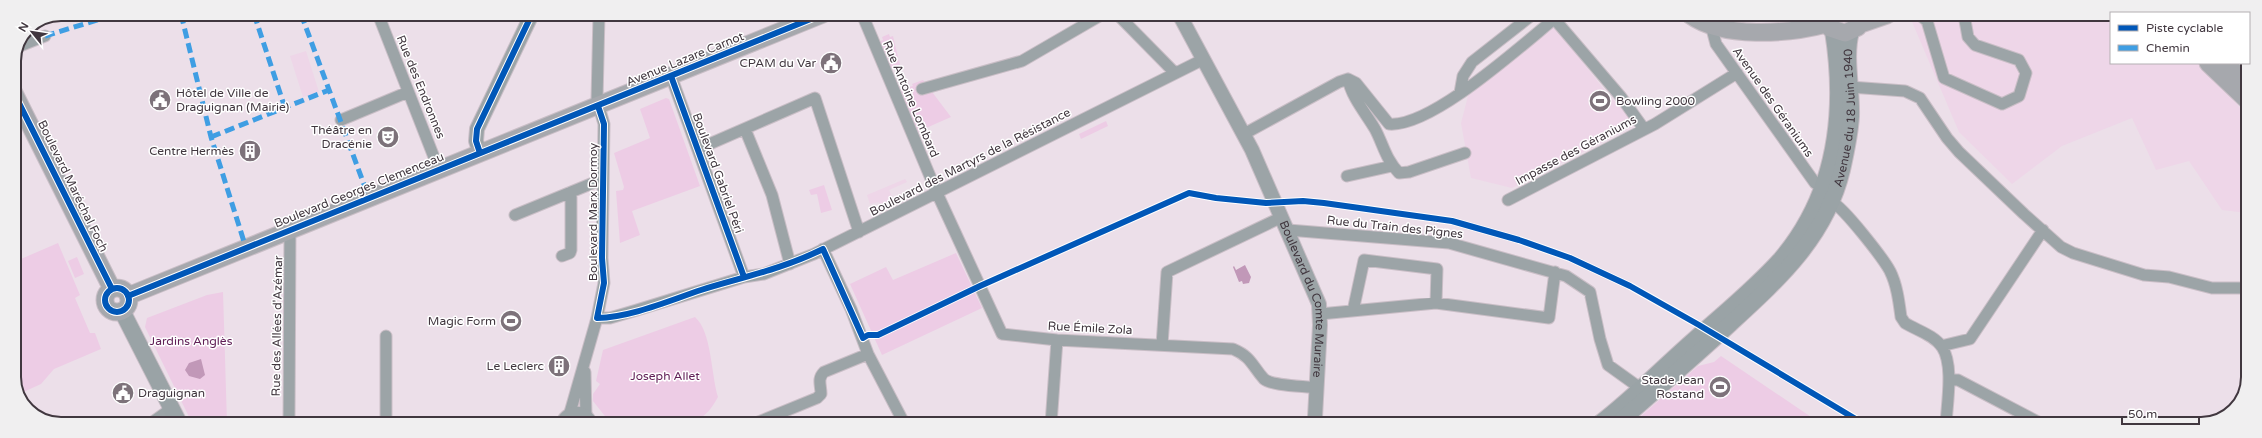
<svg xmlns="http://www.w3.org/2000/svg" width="2262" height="438" viewBox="0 0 2262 438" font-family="'Varela Round',sans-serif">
<rect width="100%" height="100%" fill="#ecdfe9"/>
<path fill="#eed6e8" d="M1918,15h193v48h87l50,53 -1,97 -25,-3 -33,-49 -33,9 -24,-52 -70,28 -50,38 -53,-52 -49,-115z
M1555,26l47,61 34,38 -124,63 -41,-10 -10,-55 7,-27z
M306,51l13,41 -16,5 -13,-41z
M905,179l2,3 -18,8 3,7 -3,2 3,6 -10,5 -3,-8 -9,2 -3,-9z"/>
<path fill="#edcce5" d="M889,34l1,3 3,-1 5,21 -3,1 1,3 3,-1 1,5 -9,4 -12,-27 4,-2 -1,-3z
M923,80l28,37 -34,15 -18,-43 14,-3 -1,-2z
M666,98l3,1 31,87 -68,25 8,24 -20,8 -4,-52 7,-1 1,-3 -10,-34 36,-15 -10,-29z
M1106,121l2,5 -27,13 -2,-5z
M824,185l8,25 -11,3 -4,-19 -6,1 -2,-5z
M58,243l22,52 -5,3 15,35h5l6,16 -47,20 -13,15 -22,10 -5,-11v-121z
M956,253l26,55 -100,47 -32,-71 36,-17 7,13z
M77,257l7,17 -9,4 -7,-17z
M223,292l4,131h-35l-47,-96 2,-9 60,-23z
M695,317c17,15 16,58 23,80 -4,7 -10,17 -18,21 -18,9 -71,3 -92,2l-15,-19v-7l7,-10 -4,-3 7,-31z
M1721,356l99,67 -188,1 66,-58 16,-4z"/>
<path fill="#c198b8" d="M1245,265l6,12 -2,6 -6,1 -1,-3 -3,1 -6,-15 1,-1 2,4z
M201,359l4,16 -5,4 -11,-3 -4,-6 4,-7z"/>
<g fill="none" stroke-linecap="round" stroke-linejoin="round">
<g stroke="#c9bec6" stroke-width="13">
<path id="minor" d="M378,14l61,156
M862,14l75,179 65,141 55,6 176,9c19,8 19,17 31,30 8,7 41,7 53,9
M1117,14l58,59
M1551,15l70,82 23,32
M1920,15l7,6 17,57 58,26 17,-8 7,-23 -7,-13 -44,-15 -7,-8 -4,-22
M1711,25l5,19 99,139 9,6
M20,46l25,-10
M671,76l73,201
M1348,79c4,19 17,33 27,50 8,15 11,31 24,44l10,-1 56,-19
M1850,87l55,4 15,7 27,40 12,14 65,62 37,33 12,6 71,22 25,2 43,11h35
M922,89l100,-28 81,-47
M1460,93l3,-17 9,-14 60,-47
M341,120l67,-28
M745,129l27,66 18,69
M1244,134l95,-52 9,-3 8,4 33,41c43,4 136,-82 170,-109
M698,149l117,-51 44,134
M1347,176l45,-10
M1508,200l147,-76 82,-51
M1832,202c12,6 51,56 58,69 7,14 9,31 11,46l4,6c11,7 29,12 37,24 12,18 5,56 4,77
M515,215l78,-32 10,-2
M1288,230l161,13 117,33 24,16 10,47 8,26 32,23
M823,249l28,60 17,45 36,69
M562,256l8,-3 1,-3v-58
M1353,311l11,-51 73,9 -1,34
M1320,314l116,-11 113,15 6,-46
M597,318h13l27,-8 107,-33 20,-3 50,-20 390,-195
M1162,345l5,-73 115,-55
M1941,346l29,-7 73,-109
M585,372l1,45
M1949,379l9,1 84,44
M569,416l28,-98 7,-35 -2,-25 2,-134 -7,-24 2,-86
M289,423l1,-193
M386,423v-87
M756,423l61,-25 4,-4c0,-9 -4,-15 3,-22l44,-18
M1051,424l6,-84"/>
</g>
<g stroke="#c9bec6" stroke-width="16">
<g id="tertiary">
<path id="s1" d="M1179,14l73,136 67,154 1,21 -5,92"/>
<path d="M480,153l-4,-12 1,-12 55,-115"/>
<path d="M154,423l18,-13"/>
<path d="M563,423c6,-13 22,-12 27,0"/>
</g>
</g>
<g stroke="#c9bec6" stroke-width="18">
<g id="secondary">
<path d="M122,311l57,112"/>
<path d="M1599,424c34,-26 64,-57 96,-85 29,-26 60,-51 86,-80 55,-65 65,-146 52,-228"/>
<path id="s2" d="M1617,424c38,-33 76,-66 113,-100 49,-45 96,-87 112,-154 4,-18 8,-36 9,-54 1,-26 -7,-60 0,-84"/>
</g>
</g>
<g stroke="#c9bec6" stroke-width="19">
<path id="primary" d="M1690,15c33,24 98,19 136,9
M1822,15l8,13 15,5 13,-6 7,-12
M1861,24l26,-9
M2208,63l40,38
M2225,63l23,21
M14,93l98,196
M105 300a12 12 0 1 1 24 0a12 12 0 1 1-24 0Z
M128,296l695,-282"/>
</g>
<use href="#minor" stroke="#9ca4a7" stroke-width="11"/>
<use href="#tertiary" stroke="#9ca4a7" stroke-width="14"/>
<use href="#secondary" stroke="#9aa3a6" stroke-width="16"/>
<use href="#primary" stroke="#a6a8ad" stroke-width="17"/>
<path stroke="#3f9ee3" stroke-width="5" stroke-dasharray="10 5" stroke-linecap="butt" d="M181,14l30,123 35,111
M254,14l31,94
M301,14l68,184
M45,36l72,-22
M211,137l118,-47"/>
<g stroke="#fff" stroke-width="8">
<path id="cycleway" d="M671,76l73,201
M14,93l98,196
M598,106l6,18 -2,134 2,25 -7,35c35,-1 71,-17 104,-28 42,-13 82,-21 122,-41l40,89 5,-3h10l102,-49 209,-93 27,5 50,5 37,-2 21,2 128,18 67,19 51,18 60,28 69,39 165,99
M480,153l-4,-12 1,-12 55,-115
M105 300a12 12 0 1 1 24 0a12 12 0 1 1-24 0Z
M128,296l695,-282"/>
</g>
<use href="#cycleway" stroke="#0057b8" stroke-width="6"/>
</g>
<defs>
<g id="civic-disc" transform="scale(1.15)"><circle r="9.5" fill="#7d727a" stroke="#fff"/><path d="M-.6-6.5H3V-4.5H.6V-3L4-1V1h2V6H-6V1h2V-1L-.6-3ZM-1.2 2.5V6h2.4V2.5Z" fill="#fff"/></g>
<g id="stadium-disc" transform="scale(1.15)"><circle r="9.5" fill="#7d727a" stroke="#fff"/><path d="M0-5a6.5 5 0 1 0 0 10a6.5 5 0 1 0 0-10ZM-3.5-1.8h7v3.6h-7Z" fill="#fff"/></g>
<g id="theatre-disc" transform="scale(1.15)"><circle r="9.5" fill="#7d727a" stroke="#fff"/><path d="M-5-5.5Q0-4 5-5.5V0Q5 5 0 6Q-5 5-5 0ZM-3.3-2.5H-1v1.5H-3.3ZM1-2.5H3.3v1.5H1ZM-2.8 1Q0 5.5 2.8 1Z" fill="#fff"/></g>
<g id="building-disc" transform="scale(1.15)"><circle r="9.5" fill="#7d727a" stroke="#fff"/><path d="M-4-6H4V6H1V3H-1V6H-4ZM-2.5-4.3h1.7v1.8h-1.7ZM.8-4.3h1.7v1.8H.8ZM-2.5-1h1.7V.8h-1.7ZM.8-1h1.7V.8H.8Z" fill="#fff"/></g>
</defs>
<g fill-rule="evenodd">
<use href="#civic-disc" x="831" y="63"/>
<use href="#civic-disc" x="160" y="100"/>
<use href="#stadium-disc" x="1600" y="101"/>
<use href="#theatre-disc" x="388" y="137"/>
<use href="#building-disc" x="250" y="151"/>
<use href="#stadium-disc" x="511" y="321"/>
<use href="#building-disc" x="559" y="366"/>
<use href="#stadium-disc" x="1720" y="387"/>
<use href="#civic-disc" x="123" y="393"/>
</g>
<g text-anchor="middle" stroke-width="3" stroke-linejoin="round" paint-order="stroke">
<g font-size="12" fill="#41373f" stroke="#fff">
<text transform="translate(685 59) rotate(-22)" y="4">Avenue Lazare Carnot</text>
<text transform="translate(421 87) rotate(68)" y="4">Rue des Endronnes</text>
<text transform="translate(911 99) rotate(67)" y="4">Rue Antoine Lombard</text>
<text transform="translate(1773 102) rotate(55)" y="4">Avenue des Géraniums</text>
<text dy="4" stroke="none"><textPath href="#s2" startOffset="397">Avenue du 18 Juin 1940</textPath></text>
<text transform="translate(1576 150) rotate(-28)" y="4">Impasse des Géraniums</text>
<text transform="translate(970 162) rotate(-27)" y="4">Boulevard des Martyrs de la Résistance</text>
<text transform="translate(718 173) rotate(70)" y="4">Boulevard Gabriel Péri</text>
<text transform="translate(73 186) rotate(64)" y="4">Boulevard Maréchal Foch</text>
<text transform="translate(359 190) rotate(-22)" y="4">Boulevard Georges Clemenceau</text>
<text transform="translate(593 212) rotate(-90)" y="4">Boulevard Marx Dormoy</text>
<text transform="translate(1395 227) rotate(6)" y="4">Rue du Train des Pignes</text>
<text dy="4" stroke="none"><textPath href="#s1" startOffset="314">Boulevard du Comte Muraire</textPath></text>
<text transform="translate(277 326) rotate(-89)" y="4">Rue des Allées d'Azémar</text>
<text transform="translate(1090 328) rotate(3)" y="4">Rue Émile Zola</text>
</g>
<g font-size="12" fill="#41373f" stroke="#fff" text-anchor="end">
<text x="816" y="67">CPAM du Var</text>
<text x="176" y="97" text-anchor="start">Hôtel de Ville de<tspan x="176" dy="14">Draguignan (Mairie)</tspan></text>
<text x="1616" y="105" text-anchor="start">Bowling 2000</text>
<text x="372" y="134">Théâtre en<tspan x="372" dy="14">Dracénie</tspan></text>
<text x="234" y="155">Centre Hermès</text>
<text x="496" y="325">Magic Form</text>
<text x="544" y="370">Le Leclerc</text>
<text x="1704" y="384">Stade Jean<tspan x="1704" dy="14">Rostand</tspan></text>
<text x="138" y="397" text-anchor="start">Draguignan</text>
</g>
<g font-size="12" fill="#612057" stroke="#fff">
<text x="191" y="345">Jardins Anglès</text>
<text x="665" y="380">Joseph Allet</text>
</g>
</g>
<path d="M0 0H2262V438H0ZM61 21H2201A40 40 0 0 1 2241 61V377A40 40 0 0 1 2201 417H61A40 40 0 0 1 21 377V61A40 40 0 0 1 61 21Z" fill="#f0eff0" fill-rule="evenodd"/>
<path fill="none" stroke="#41373f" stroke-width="2" d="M61 21H2201A40 40 0 0 1 2241 61V377A40 40 0 0 1 2201 417H61A40 40 0 0 1 21 377V61A40 40 0 0 1 61 21Z"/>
<rect x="2110" y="12" width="140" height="52" fill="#ffffff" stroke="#b3afb2"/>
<rect x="2118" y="25" width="20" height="6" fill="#0057b8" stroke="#b3afb2"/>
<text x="2146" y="32" font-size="12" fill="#41373f">Piste cyclable</text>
<rect x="2118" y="45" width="20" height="6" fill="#3f9ee3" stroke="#b3afb2"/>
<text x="2146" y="52" font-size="12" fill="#41373f">Chemin</text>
<g transform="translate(32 32) rotate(300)" stroke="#ffffff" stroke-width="3" paint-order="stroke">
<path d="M0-3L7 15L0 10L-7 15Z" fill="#41373f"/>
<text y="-6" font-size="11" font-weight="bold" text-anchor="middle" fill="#41373f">N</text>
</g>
<path d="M2122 418v6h77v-6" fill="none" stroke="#41373f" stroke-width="2"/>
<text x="2128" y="418" font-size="12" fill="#41373f" stroke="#ffffff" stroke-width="3" paint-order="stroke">50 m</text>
</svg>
